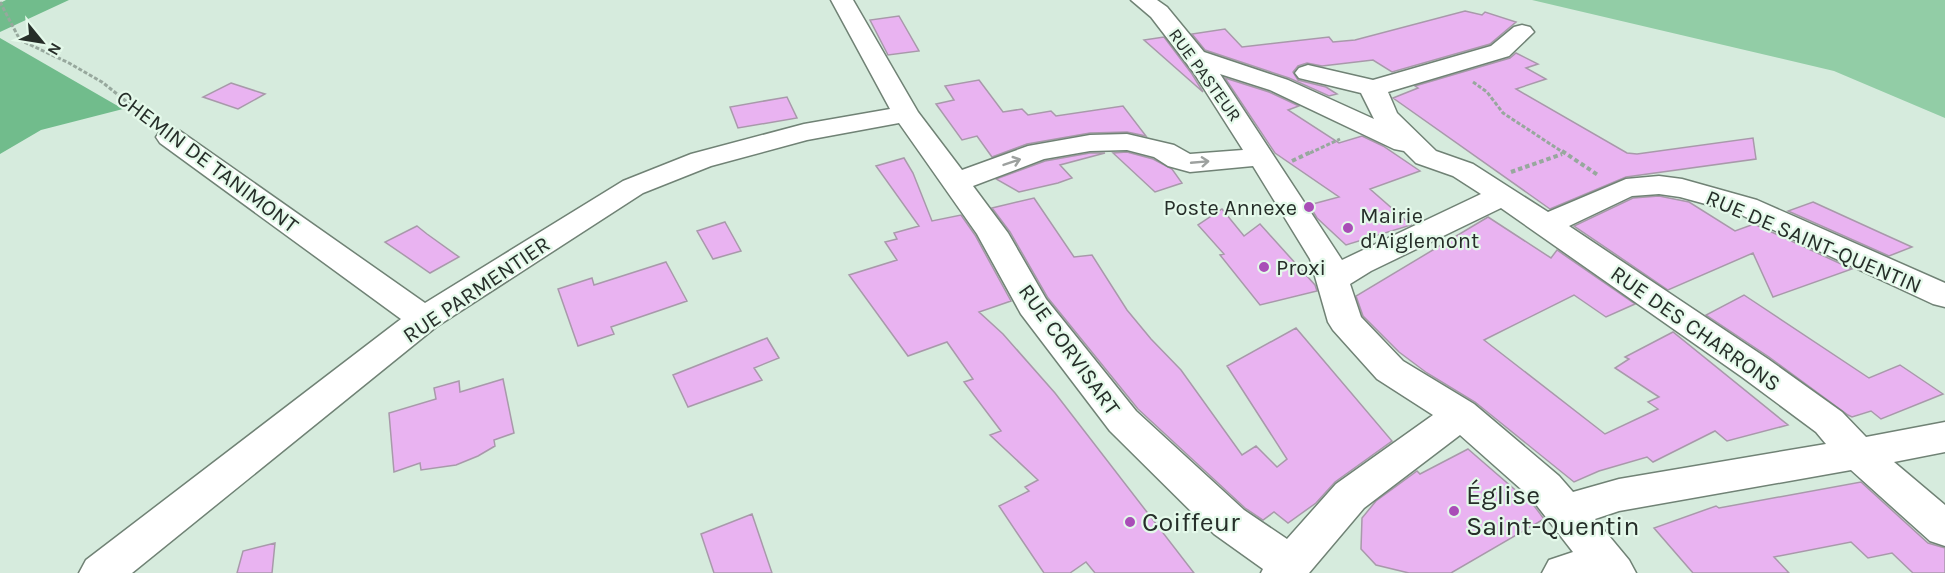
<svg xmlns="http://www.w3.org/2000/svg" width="1945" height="573" viewBox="0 0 1945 573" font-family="Karla,sans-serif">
<rect width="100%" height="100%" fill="#d6ebdd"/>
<path fill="#92cda6" d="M1532,0h413v118l-111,-47z"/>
<path fill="#71bc8c" d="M6,0h63l-69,32v-29z
M0,38l123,71 -82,21 -41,24z"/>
<path fill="#e9b3f1" stroke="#a899aa" stroke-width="1.5" d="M1465,11l17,4 3,-3 31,10 -26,22 -98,28 -19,-12 -51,6 -15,-3 -9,3 -5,6 5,8 28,7 11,7 -8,2 -40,-18 -84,-28 -13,-16 33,-5 17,18 87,-10 4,5 22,-2z
M899,16l20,35 -31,4 -18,-35z
M1164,37l28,37 11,18 -59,-52z
M1516,53l22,11 -12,4 20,11 -30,10 111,64 10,1 116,-16 3,21 -130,18 -76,32 -157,-111 25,-10 -3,-2 95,-28z
M1225,78l44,14 30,14 -11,4 51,33 23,-7 21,10 37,25 -50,18 41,36 -65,20 -29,-27 -8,-13 30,-8 -64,-44z
M979,80l24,32 19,-3 6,6 23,-4 5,5 67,-10 23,30 -19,-4 -37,1 -63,11 -35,13 -15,-21 -15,4 -26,-36 18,-4 -9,-14z
M231,83l34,11 -27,15 -35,-12z
M787,97l10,21 -59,10 -8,-21z
M1127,152l26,7 19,10 10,14 -27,9 -42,-39z
M1090,153h15l-45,12 12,13 -14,5 -39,9 -23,-13 49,-18z
M904,158l9,15 19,48 29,-6 14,20 36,66 -32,11 24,22 52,59 139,180h-99l-9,-11 -16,11h-26l-45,-67 30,-15 -4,-4 13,-7 -48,-45 11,-4 -37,-49 9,-3 -26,-37 -39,14 -59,-81 48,-15 -12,-18 12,-3 -3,-6 25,-7 -43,-60z
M1659,196l30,6 46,29 19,-7 98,45 -79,28 -20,-44 -85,37 -94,-64 59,-28z
M1034,198l40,59 18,-2 35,55 24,29 30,31 61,85 14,-9 21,21 10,-8 -60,-93 69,-38 96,113 -57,41 -19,21 -28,20 -14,-11 -11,8 -18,-12 -107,-99 -90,-111 -38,-66 -18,-24z
M1813,202l68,31 31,14 -23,9 -101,-45z
M1222,209l22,27 16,-12 55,61 2,6 -57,14 -40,-50 4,-1 -26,-29z
M1488,217l63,41 6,-8 78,54 -29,13 -32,-22 -90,45 121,94 53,-25 -10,-7 11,-5 -44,-29 14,-9 -4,-2 48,-25 115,93 -61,16 -12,-10 -62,31 -6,-5 -48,14 -25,11 -99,-80 -48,-29 -28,-21 -36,-36 -7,-20z
M725,222l16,29 -28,8 -16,-28z
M417,226l10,8 32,23 -29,16 -45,-31z
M666,262l21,39 -76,26 3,7 -36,12 -20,-57 34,-11 2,7z
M1744,295l125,83 31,-13 43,29 -62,25 -10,-8 -19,6 -4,-2 -79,-58 -63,-42z
M767,338l12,20 -25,10 8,12 -74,27 -15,-32z
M503,379l11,54 -20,7 1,6 -17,10 -22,9 -35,5 -1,-7 -26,9 -5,-59 47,-14 -2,-11 25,-7 1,11z
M1468,449l67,58 9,12 -93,54h-42l-33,-8 -15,-16 1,-31 14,-17 41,-30 3,3z
M1861,482l67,61 17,5v25h-32l-21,-20 -24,5 -17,-16 -77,15 15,16h-96l-39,-45 62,-22 3,2z
M752,514l20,59h-58l-13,-39z
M275,543l-3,30h-35l6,-22z"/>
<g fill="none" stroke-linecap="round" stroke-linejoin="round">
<g stroke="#708275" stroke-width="3">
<path id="minor" d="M831,0h22l65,112 44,58 66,-24 62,-11 37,-1 47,11 16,9 53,-4 -49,-77 -43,-56 -20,-17h26l10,7 37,45 84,28 86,39 -13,-26 -62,-15 -4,-5 4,-5 9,-3 65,15 118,-34 23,-19 8,-2 8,2 4,5 -25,24 -121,36 9,21 39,38 37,13 75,48 78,-33 33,-3 23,3 75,21 188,83v24l-12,-3 -198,-92 -55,-15 -21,-3 -27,2 -63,30 199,133 74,53 24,25 79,-15v30l-51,10 51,43v41l-15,-5 -79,-71 -232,41 -24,8 34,41 7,13h-94l7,-13 24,-8 -42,-54 -71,-63 -96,73 -55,65h-48l2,-4 -49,-35 -104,-103 -89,-117 -44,-80 -78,-111 -92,17 -96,26 -68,27 -207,134 -304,246h-53l7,-13 315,-241 -241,-176 -4,-6 4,-6 10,-2 10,2 245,172 198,-122 68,-27 113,-30 86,-15zM1220,74l50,16 124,59 10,2 12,12 37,13 28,18 -139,66zM1127,150l27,7 14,9 22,6 63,-6 57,93 18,63 5,8 44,49 56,36 -97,69 -49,55 -43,-29 -108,-99 -90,-112 -38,-66 -35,-47 71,-27 46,-8zM1501,208l241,169 74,55 10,12 -207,35 -46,13 -14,-16 -85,-72 -71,-43 -42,-44 -11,-33 21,-13z"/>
</g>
<path stroke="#97a89d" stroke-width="3" stroke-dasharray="4 2" stroke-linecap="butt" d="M0,2l20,38 49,23 33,19 49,39
M1473,82l14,10 16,21 61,40
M1310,153l30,-14"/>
<path stroke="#97a89d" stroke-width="4" stroke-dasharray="4.5 3" stroke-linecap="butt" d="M1562,151l36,24
M1292,161l21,-10
M1511,172l51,-18"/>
<use href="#minor" fill="#fff" fill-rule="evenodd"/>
</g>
<defs><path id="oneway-shaft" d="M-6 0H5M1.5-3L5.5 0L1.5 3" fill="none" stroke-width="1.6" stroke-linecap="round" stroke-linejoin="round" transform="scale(1.5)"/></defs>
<g stroke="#9da19f">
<use href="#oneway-shaft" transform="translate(1012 162) rotate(-19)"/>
<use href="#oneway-shaft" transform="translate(1200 162) rotate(-5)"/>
</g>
<g fill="#a94db7" stroke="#e4f9ea" stroke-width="2">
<circle cx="1309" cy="207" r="6"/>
<circle cx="1348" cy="228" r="6"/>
<circle cx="1264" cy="267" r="6"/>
<circle cx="1454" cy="511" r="6"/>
<circle cx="1130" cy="522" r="6"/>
</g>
<g text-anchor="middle" stroke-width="4.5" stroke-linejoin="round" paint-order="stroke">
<g font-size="18" fill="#262e29" stroke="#e4f9ea">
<text transform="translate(1205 75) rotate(54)" y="6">RUE PASTEUR</text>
</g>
<g font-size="22" fill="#262e29" stroke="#e4f9ea">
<text transform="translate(208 161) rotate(37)" y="8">CHEMIN DE TANIMONT</text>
<text transform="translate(1814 241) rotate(23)" y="8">RUE DE SAINT-QUENTIN</text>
<text transform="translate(476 289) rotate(-34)" y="8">RUE PARMENTIER</text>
<text transform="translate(1696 328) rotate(35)" y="8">RUE DES CHARRONS</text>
<text transform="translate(1070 349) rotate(54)" y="8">RUE CORVISART</text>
</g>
<g font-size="22" fill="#262e29" stroke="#e4f9ea" text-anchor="start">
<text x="1297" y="215" text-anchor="end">Poste Annexe</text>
<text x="1360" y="223">Mairie<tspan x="1360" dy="25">d'Aiglemont</tspan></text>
<text x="1276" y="275">Proxi</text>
</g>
<g font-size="27" fill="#262e29" stroke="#e4f9ea" text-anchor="start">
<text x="1466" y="504">Église<tspan x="1466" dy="31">Saint-Quentin</tspan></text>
<text x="1142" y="531">Coiffeur</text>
</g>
</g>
<g transform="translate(42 42) rotate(120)" stroke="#e4f9ea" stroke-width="4.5" paint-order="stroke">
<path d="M0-4.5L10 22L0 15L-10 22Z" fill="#262e29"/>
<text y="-9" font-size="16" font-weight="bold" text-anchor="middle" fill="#262e29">N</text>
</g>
</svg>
